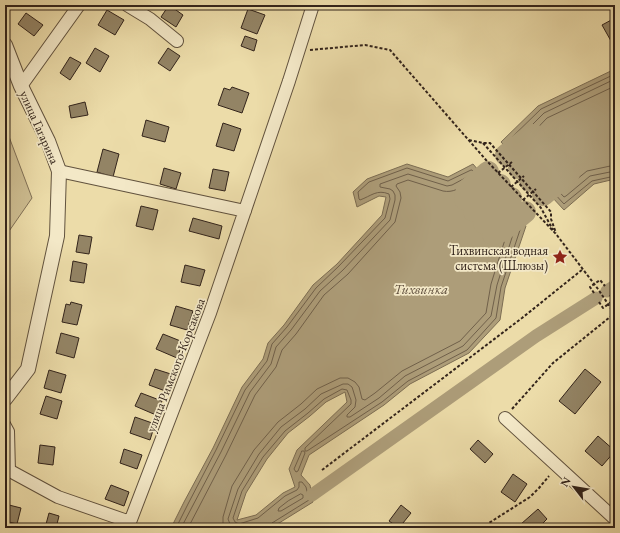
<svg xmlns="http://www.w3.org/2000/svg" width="620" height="533" viewBox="0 0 620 533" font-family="'EB Garamond',serif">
<rect width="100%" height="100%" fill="#ecdca9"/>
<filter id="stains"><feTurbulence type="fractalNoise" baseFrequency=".005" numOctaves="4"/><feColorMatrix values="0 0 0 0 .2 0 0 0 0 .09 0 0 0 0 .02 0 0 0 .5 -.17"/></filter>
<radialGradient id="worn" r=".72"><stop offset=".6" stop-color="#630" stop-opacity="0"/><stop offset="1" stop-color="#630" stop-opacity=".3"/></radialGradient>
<path fill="#cdbd91" stroke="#807056" d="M5,126l27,72 -27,39z"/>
<path fill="#ad9d79" stroke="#7c6d53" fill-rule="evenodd" d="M615,69v110l-21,5 -30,26 -63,-68 37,-36z
M407,164l41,13 25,-13 53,62 -21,62 -5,32 -31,33 -59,31 -26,21 -75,50 -8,20 9,10 3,17 -42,26h-100l13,-26 29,-54 29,-61 21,-28 5,-16 16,-18 29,-40 24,-21 45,-49 4,-18 -7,-1 -22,11 -4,-15 14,-13zM345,392l2,10 -50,48 -8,19 6,18 -12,6 -27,22 -19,5 9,-27 21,-34 21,-26 22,-17 16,-14z"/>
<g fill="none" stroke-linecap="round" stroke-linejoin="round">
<path stroke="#70604a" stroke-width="1" d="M615,74l-74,35 -34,33 57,62 1,-1 27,-22 23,-5
M615,79l-71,34 -30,30 50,54 2,-1 24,-20 25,-5
M615,86l-68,32 -24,25 42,46 1,-1 21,-17 28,-6
M302,451h2l1,2 -7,18 -2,1 -2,-3 7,-16z
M301,494l2,1v3l-22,13h-3l1,-3 9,-7z
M176,528l12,-24 28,-54 29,-60 22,-29 5,-17 15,-17 29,-39 23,-22 46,-48 5,-19 -1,-5c-12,-5 -18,2 -29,6l-1,-1 -1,-7 11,-10 38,-14 41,13 23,-11h1l49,57 -20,60 -5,31 -29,32 -59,31 -26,21 -75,49h-2v-3l46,-44v-4l-4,-10 -5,-1 -18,10 -16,14 -23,18 -22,26 -21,34 -9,27 2,4 4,2 19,-6 27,-22 12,-6 2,-3v-5h3l4,5 3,13 -37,23 -2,2 -1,3
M181,528l40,-76 29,-60 21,-28 5,-17 15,-17 29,-39 23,-21 47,-50 5,-20v-5l-2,-4 -3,-2 -10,-2v-3l28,-10 39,12 5,-1 17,-9h2l44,52 -18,57 -6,31 -28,30 -58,30 -26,22 -29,19h-3v-2l8,-8 1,-7 -3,-10 -1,-3 -4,-3h-5l-22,10 -16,15 -24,18 -22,27 -21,35 -10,30 2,5 4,4
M188,528l38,-73 29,-60 21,-28 6,-17 14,-16 28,-39 24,-21 47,-52 6,-24 -1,-6 -4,-6 1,-2 11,-4 35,11c10,2 17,-3 25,-8l2,1 38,46 -17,54 -5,29 -26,28 -58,30 -27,22 -10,7 -3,-1 -3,-12 -4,-5 -7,-4h-8l-23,11 -16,15 -23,18 -24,28 -22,36 -9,31v6l2,5"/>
<path stroke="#ad9d79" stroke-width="13" d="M607,291l8,-5
M312,495l224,-159 60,-38"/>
<path stroke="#ad9d79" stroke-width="22" d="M506,155l26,-20h2
M519,168l21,-19 6,-1
M530,181l19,-18 7,-3
M543,195l26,-22
M465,199l2,-9 21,-18
M474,211l4,-8 22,-18
M484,223l27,-25
M493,234l9,-3 23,-19"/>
</g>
<path fill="#938465" stroke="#33241b" d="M169,5l14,10 -7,12 -15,-10z
M248,9l17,6 -8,19 -16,-6z
M107,10l17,10 -9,15 -17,-10z
M26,13l17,12 -9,11 -16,-12z
M615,18v21l-4,2 -9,-16z
M245,36l12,4 -3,11 -13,-5z
M95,48l14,8 -9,16 -14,-9z
M168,48l12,8 -10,15 -12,-8z
M70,57l11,6 -11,17 -10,-7z
M232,87l17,6 -7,20 -24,-8 6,-17 6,2z
M85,102l3,13 -17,3 -2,-12z
M146,120l23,7 -4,15 -23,-6z
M223,123l18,6 -7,22 -18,-5z
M103,149l16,5 -6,23 -16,-5z
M164,168l17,5 -5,16 -16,-5z
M213,169l16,3 -4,19 -16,-3z
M141,206l17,4 -5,20 -17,-4z
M193,218l29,8 -3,13 -30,-8z
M79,235l13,2 -3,17 -13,-2z
M73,261l14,3 -3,19 -14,-2z
M185,265l20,5 -5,16 -19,-4z
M71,302l11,3 -5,20 -15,-3 4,-18 4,1z
M176,306l17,5 -6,19 -17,-5z
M61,333l18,5 -5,20 -18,-5z
M163,334l20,8 -6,16 -21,-9z
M155,369l19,6 -6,17 -19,-7z
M585,369l16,13 -26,32 -16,-13z
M49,370l17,5 -5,18 -17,-5z
M141,393l21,8 -6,14 -21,-9z
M46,396l16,5 -5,18 -17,-5z
M135,417l20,7 -5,16 -20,-7z
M598,436l17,15 -13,15 -17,-15z
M478,440l15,14 -8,9 -15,-14z
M40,445l15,2 -2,18 -15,-2z
M124,449l18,6 -5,14 -17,-6z
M513,474l14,10 -12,18 -14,-10z
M111,485l18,7 -5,14 -19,-7z
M5,504l16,4 -4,16 -12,-3z
M401,505l10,8 -12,15 -10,-7z
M538,509l9,10 -9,9h-13l-4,-4z
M49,513l10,3 -3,12h-11z"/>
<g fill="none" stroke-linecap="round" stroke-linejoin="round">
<g stroke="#61523e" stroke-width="8">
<path id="service" d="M5,420l6,11 1,41"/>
</g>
<g stroke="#61523e" stroke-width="14">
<path id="minor" d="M127,5l23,14 27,22
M21,86l58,-81
M59,171l186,40
M505,418l110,101
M5,471l7,1 46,25 72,25
M129,528l1,-6 80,-209 79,-232 24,-76"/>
</g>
<g stroke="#61523e" stroke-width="16">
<path id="tertiary" d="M5,45l16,41 27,55 11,30 -2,65 -29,133 -23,30"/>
</g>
<path stroke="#33241b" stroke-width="2" stroke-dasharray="3 2" stroke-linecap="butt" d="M310,50l55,-5 25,5 96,110 70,74 42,55 16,24
M469,140l14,3h7l61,69v7l5,14
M483,143l58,65 12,22
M498,173l14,-11
M511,187l13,-11
M523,200l13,-11
M594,293l-4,-6 10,-7 5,6
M599,302l4,6 11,-8 -4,-5
M512,409l41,-46 62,-50
M322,470l200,-152 61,-49
M481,528l49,-31 9,-9 10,-12"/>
<use href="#service" stroke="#f3e8c7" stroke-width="6"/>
<use href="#minor" stroke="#f3e8c7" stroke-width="12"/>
<use href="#tertiary" stroke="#f3e8c7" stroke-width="14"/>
</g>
<defs>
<g id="sight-bare" transform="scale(1.2)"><path d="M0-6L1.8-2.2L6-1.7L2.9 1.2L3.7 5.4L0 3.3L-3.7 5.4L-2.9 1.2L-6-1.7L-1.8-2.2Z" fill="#8f2418" stroke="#f3e8c7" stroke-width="2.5" paint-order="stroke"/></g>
</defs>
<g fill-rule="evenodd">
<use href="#sight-bare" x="560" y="257"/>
</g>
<g text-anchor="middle" stroke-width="3.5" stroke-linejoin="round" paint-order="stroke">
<g font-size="13" fill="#33241b" stroke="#f3e8c7">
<text transform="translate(40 127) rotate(66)" y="5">улица Гагарина</text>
<text transform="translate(175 365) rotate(-69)" y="5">улица Римского-Корсакова</text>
</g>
<g font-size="13" fill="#33241b" stroke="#f3e8c7" text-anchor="end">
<text x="548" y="255">Тихвинская водная<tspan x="548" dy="15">система (Шлюзы)</tspan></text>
</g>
<g font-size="14" font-style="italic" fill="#5e4e3c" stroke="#f3e8c7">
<text x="421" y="294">Тихвинка</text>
</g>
</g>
<rect width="620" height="533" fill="none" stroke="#ecdca9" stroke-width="20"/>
<rect x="6" y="6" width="608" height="521" fill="none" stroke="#33241b" stroke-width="2"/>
<rect x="10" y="10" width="600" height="513" fill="none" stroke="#33241b"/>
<g transform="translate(574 487) rotate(301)" stroke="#f3e8c7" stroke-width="3" paint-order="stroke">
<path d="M0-3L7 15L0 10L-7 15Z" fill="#33241b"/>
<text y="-6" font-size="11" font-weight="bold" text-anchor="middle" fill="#33241b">N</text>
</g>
<rect width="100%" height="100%" filter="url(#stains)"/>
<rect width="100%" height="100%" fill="url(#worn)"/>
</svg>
